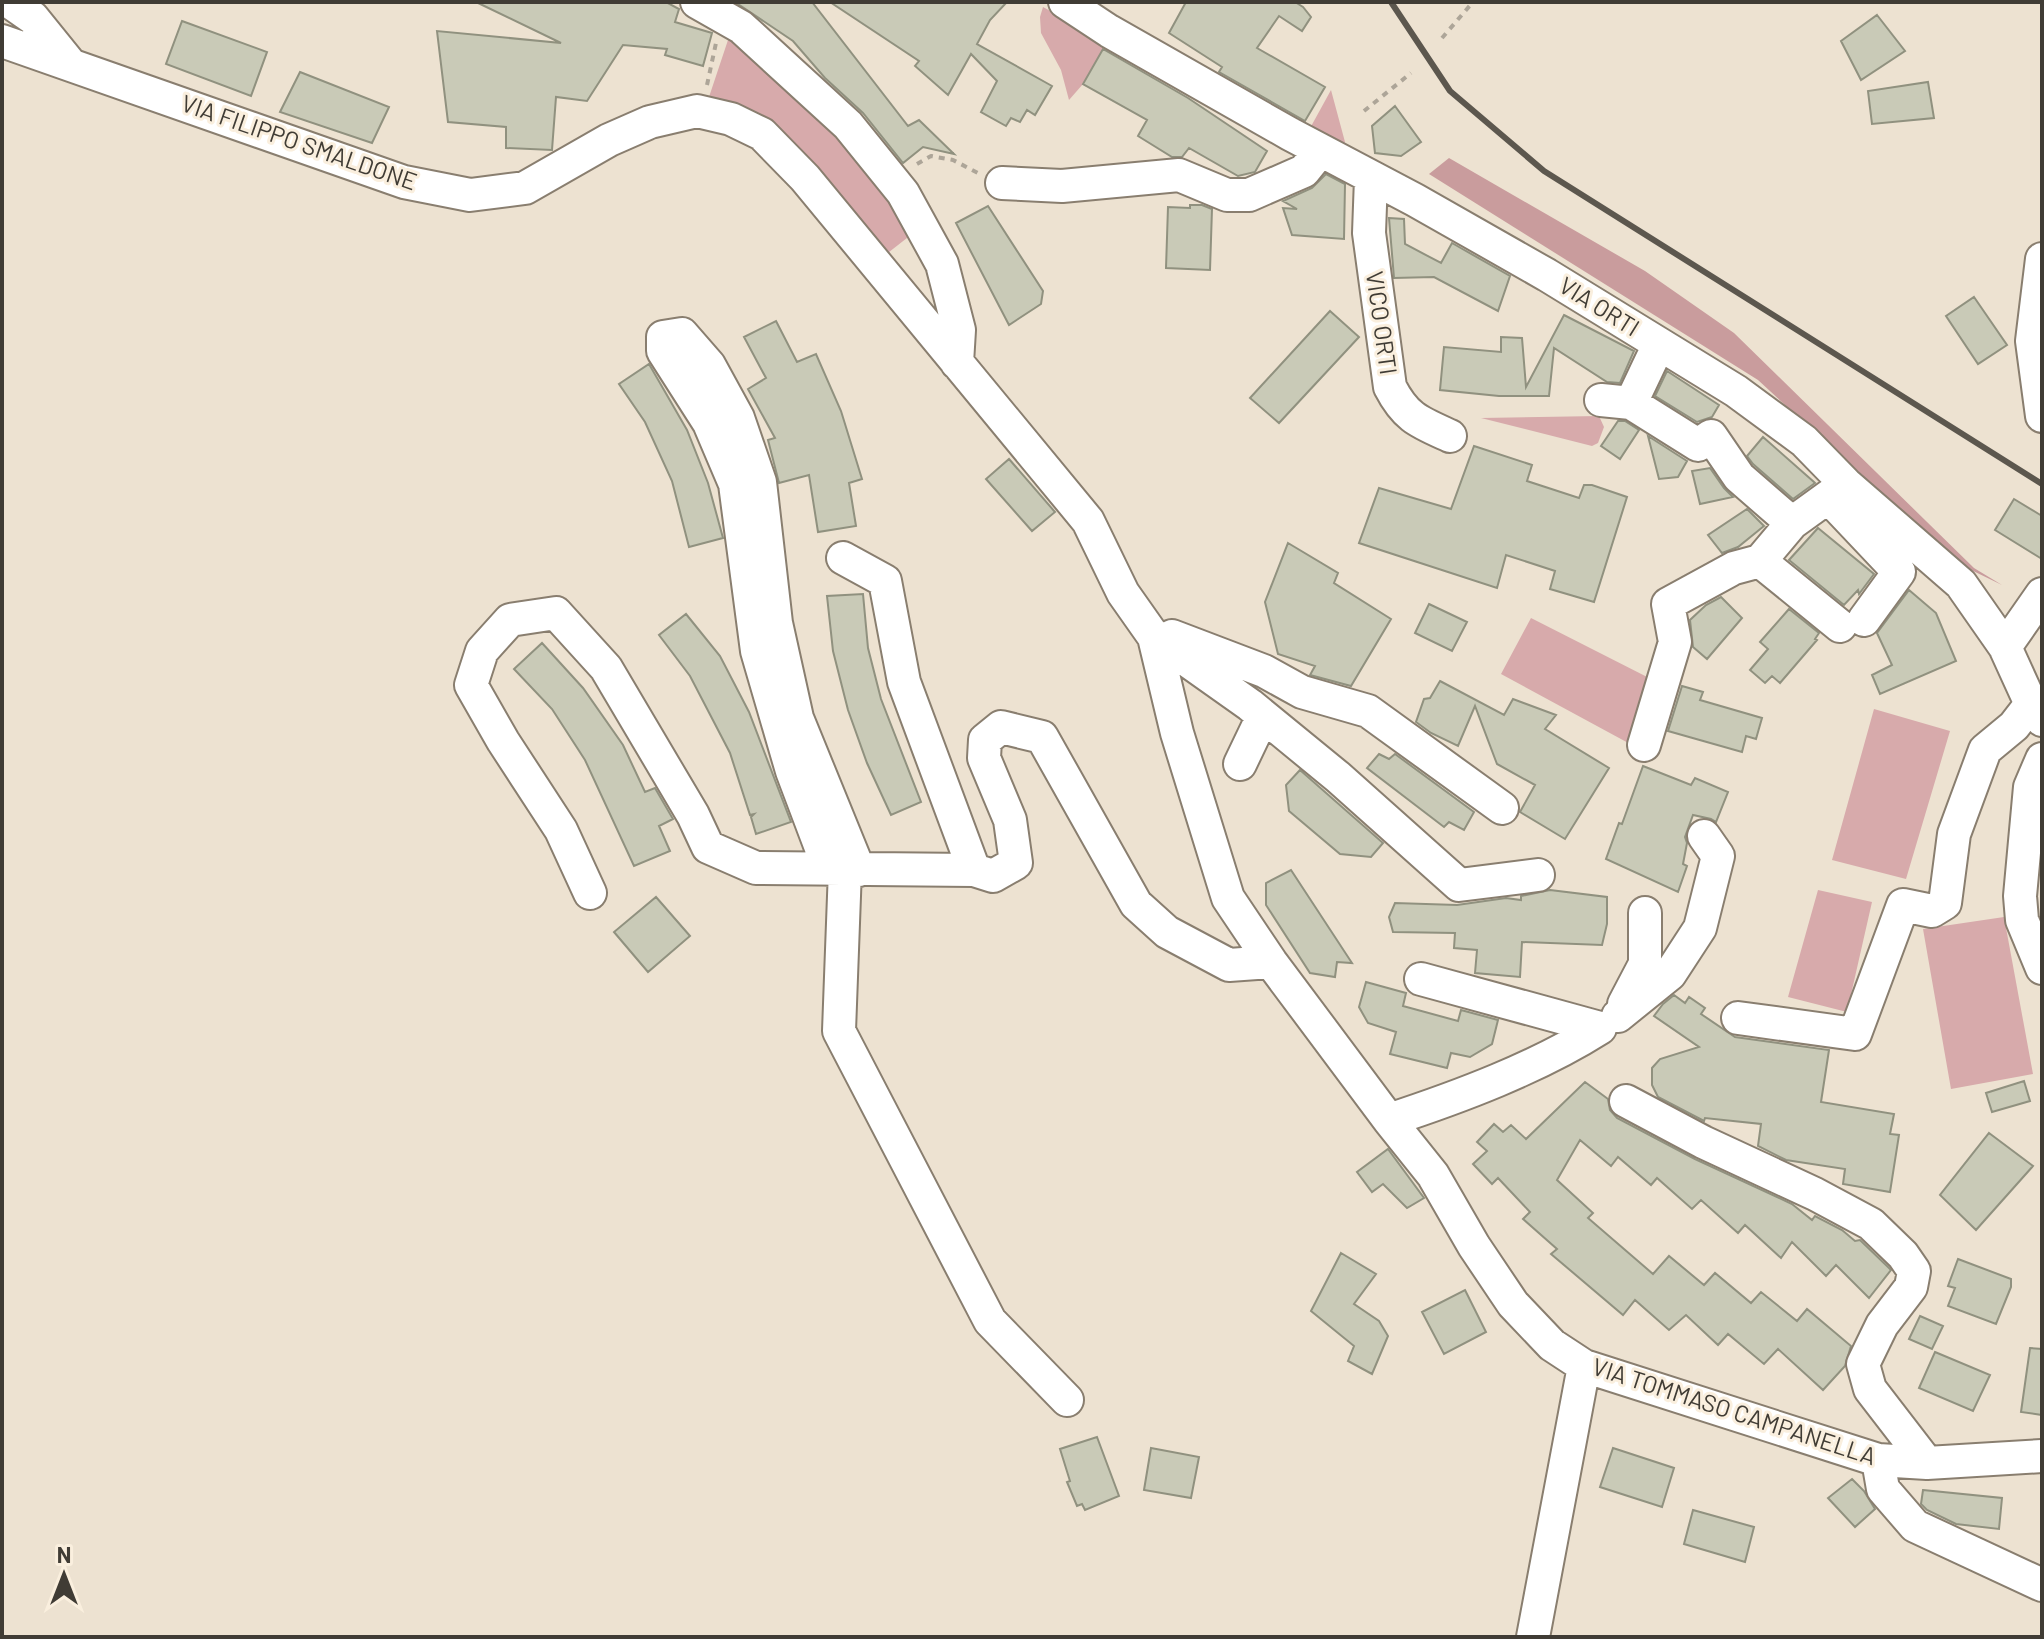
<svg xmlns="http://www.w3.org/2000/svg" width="2044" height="1639" viewBox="0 0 2044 1639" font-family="Barlow,sans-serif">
<rect width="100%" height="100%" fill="#ede2d1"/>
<path fill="#d7aaab" d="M1043,7l64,35 -24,42 -14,16 -8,-30 -20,-37 -1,-16z
M731,31l55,38 135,158 -37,29 -115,-132 -60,-27z
M1331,90l14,52 -10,17 -32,-18z
M1599,416l5,11 -6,16 -6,3 -111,-28z
M1531,618l126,64 -25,63 -131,-71z
M1874,709l76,22 -44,148 -74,-19z
M1818,890l54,12 -25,110 -59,-15z
M2004,917l29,157 -82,15 -28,-160z"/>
<path fill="#c99c9d" d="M1449,158l196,113 89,62 240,235 28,17 -35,-17 -130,-115 -79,-73 -329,-206z"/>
<path fill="#c9cab7" stroke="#90917f" stroke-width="2" d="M476,2h190l13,7 -4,13 37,11 -9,33 -38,-11 2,-6 -44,-4 -36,56 -31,-4 -4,53 -46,-2v-21l-58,-5 -11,-91 124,12z
M735,2h77l96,124 11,-6 35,34 -31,-7 -20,16 -40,-50 -38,-35 -32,-37z
M830,2h177l-17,18 -13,24 75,42 -17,29 -8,-5 -7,12 -9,-4 -5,8 -25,-14 16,-31 -26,-27 -23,41 -33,-29 4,-5z
M1186,2h109l8,5 8,10 -9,14 -23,-15 -22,32 68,39 -20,34 -86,-49 3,-5 -53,-34z
M1877,15l28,36 -44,29 -20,-39z
M182,21l85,31 -16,44 -85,-32z
M1103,49l85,49 79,53 -12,21 -17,4 -49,-28 -7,9h-10l-34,-21 9,-16 -64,-36z
M300,72l89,35 -17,36 -92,-31z
M1928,82l6,36 -62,6 -4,-33z
M1395,106l26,36 -20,14 -26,-3 -3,-27z
M1326,174l19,10 -1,55 -52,-4 -9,-27 14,1 -14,-8 29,-13z
M1190,205h12l10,4 -2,61 -44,-2 2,-61 22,1z
M988,206l55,85 -2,13 -32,21 -53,-102z
M1389,218l15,1 1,25 36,19 11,-20 58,33 -12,35 -64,-34 -40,1z
M1974,297l33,48 -29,19 -32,-48z
M1330,311l29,26 -80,86 -29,-25z
M1564,315l70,36 -14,32 -13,-1 -53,-34 -5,48h-50l-59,-6 4,-43 57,5v-15l21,1 4,49z
M776,321l21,41 19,-8 25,57 21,68 -13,4 7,43 -38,6 -9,-57 -30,8 -11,-43 7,-2 -27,-49 18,-11 -22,-41z
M649,364l38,66 21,53 15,55 -34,9 -17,-66 -27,-59 -26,-38z
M1667,371l52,34 -7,12 -15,5 -42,-26z
M1618,421h7l14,9 -19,29 -19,-13z
M1648,436l39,25 -9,16 -19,2z
M1763,437l51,45 1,1 -22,16 -40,-35 -6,-8z
M1474,446l58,19 -5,16 52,17 5,-13h8l35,12 -33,105 -44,-13 5,-18 -49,-16 -9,33 -138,-45 20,-55 72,21z
M1009,459l46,53 -23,19 -46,-52z
M1710,468l14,20 9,9 -33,7 -8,-33z
M2014,499l28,17v43l-47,-29z
M1747,509l17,17 -26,21 -16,6 -14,-18z
M1818,528l56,46 -15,20 -1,-4 -14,15 -55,-45z
M1288,543l50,30 -4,10 57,36 -40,67 -41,-11 5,-9 -37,-12 -13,-52z
M1909,590l27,23 20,48 -76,33 -8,-19 20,-10 -15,-32z
M863,594l5,54 13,51 40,103 -30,13 -24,-52 -19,-53 -15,-59 -6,-55z
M1721,597l21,21 -35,41 -14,-12 -3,-27 16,-15z
M1429,604l38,18 -15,29 -37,-18z
M1789,609l30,24 -4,6 2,1 -37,43 -8,-7 -7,7 -15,-13 18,-21 -8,-7z
M686,614l34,42 29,56 42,110 -35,12 -5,-17 3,-3 -4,1 -20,-62 -40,-77 -31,-41z
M542,643l41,45 40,57 22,47 10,-4 18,31 -14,7 11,25 -36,15 -49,-106 -33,-51 -38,-40z
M1440,681l64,34 9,-16 43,16 -11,14 64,39 -44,71 -45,-27 15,-27 -38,-21 -22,-58 -17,40 -27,-13 -15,-11 8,-23 6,-1z
M1682,686l21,6 -3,8 62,18 -6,21 -10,-3 -4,16 -74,-21z
M1379,754l10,5 6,-5 79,58 -10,18 -15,-8 -5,5 -77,-59z
M1643,766l48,19 4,-7 33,14 -12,30 -5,-3 -18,-4 -8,22 2,6 -4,21 4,2 -9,26 -72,-33 13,-36 3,1z
M1300,770l83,73 -12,14 -31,-3 -51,-43 -3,-26z
M1291,870l61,93 -15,-1 -2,15 -25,-4 -44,-68v-22z
M1550,890l57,7v27l-5,21 -80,-3 -2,35 -45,-4 2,-23 -23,-2 1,-15 -62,-1 -4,-15 6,-14 62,2 49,-7 15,2v-4z
M656,897l34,39 -42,36 -34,-40z
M1366,982l40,11 -3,13 55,15 3,-11 37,10 -6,24 -22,13 -19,-4 -4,15 -57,-14 6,-22 -28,-9 -9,-16z
M1674,995l11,8 4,-6 16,11 -4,6 34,23 94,13 -8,52 73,12 -4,20 9,1 -9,57 -47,-8 2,-15 -59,-9 -28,-14 3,-22 -56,-6 -1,3 -46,-24 -6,-12v-17l8,-9 39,-12 -45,-31 9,-12z
M2024,1081l6,20 -38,11 -6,-19z
M1585,1082l23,17 2,11 7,8 78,41 97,45 20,16 3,-4 27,14 13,11 5,-1 28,27 3,3 -22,28 -33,-33 -10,11 -34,-34 -11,16 -36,-33 -7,8 -37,-33 -9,9 -35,-31 -6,7 -33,-28 -7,9 -31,-26 -23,40 36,33 -5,5 65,56 16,-18 35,29 11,-12 36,30 10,-11 36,29 10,-12 44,37 -6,20 -22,24 -45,-41 -14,15 -36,-30 -10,11 -32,-30 -17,15 -34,-30 -12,15 -72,-61 6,-5 -34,-30 7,-7 -32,-34 -6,6 -19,-20 14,-13 -10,-9 17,-18 9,8 8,-7 15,14z
M1989,1133l44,33 -57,64 -36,-35z
M1388,1149l36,49 -17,10 -24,-24 -11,8 -15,-20z
M1341,1253l35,21 -22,30 25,17 9,15 -16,38 -24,-13 6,-15 -43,-35z
M1958,1259l53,20v8l-15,37 -48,-18 7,-18 -7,-2z
M1465,1290l21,42 -42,22 -22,-42z
M1920,1316l23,10 -11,23 -23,-10z
M2030,1348l12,1v66l-21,-3z
M1935,1352l55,23 -17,36 -54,-23z
M1097,1437l22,59 -34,14 -3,-6 -5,2 -10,-24 3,-1 -10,-32z
M1151,1448l48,9 -8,41 -47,-8z
M1613,1448l61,20 -12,39 -62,-20z
M1852,1479l12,12 11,18 -20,18 -27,-29z
M1923,1490l79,8 -3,31 -43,-5 -29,-14 -6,-6z
M1693,1510l61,17 -9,35 -61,-18z"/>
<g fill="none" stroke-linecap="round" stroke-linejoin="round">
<g stroke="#897e6f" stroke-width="36">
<path id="minor" d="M10,2l23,16 38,47
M697,2l44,25 107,98 55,68 39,71 17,66 -2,33
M1065,2l44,29 181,103 125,66 132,75 189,116 68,50 42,43 115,100 44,63 26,57 11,16
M2,41l402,141 66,13 55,-7 84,-48 41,-18 47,-11 34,8 31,15 43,44 283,343 35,72 31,44 23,96 51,165 43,64 118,158 44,55 41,71 39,58 39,41 32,21 294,94 49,3 115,-7
M1371,178l-2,55 21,154c16,31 29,35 60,49
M1002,183l60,3 117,-11 48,20h22l55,-24 16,-20
M2042,259l-10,82 10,75
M1601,400l30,3 67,42 13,-9 28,41 53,46
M1631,403l28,-59
M1829,498l70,74 -35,48
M843,558l42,23 19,101 70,188
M1760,561l80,65
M1172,636l92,35 38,21 66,19 134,97
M1154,637l96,68 88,72 121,108 79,-10
M2005,647l37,-53
M1644,745l31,-103 -7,-38 66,-36 26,-7 32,-38 54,-39
M2042,759l-12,28 -10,109 2,24 20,48
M1240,764l23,-48
M829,869l-37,-98 -35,-120 -22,-167 -26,-61 -46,-72v-14l19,-3 27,31 29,53 22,64 16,141 21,95 62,152
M845,869l-6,162 151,290 77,79
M590,893l-29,-63 -58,-89 -32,-56 11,-34 28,-31 46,-7 50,55 87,147 15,32 48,21 218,2 19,6 23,-13 -6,-43 -26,-62 1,-18 16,-13 41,10 94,167 31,28 62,33 42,-3
M1624,1004l21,-40v-51
M1618,1016l52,-42 30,-46 18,-72 -14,-20
M1738,1018l117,16 48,-129 29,6 13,-8 9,-69 31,-84 29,-24 17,-22
M1626,1101l77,41 112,52 56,30 32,31 11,16 -3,16 -29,38 -19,39 7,25 57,74
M1389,1120c70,-23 148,-52 211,-92l-179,-49
M1878,1460l5,29 32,37 127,59
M1533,1637l51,-271"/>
</g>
<path stroke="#ada598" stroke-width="4" stroke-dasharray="6 6" stroke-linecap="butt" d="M1442,38l31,-36
M707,85l9,-42
M1364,111l47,-38
M917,164l14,-8 22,4 25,13"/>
<use href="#minor" stroke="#fff" stroke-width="32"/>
<path stroke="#5c574e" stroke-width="6" d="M1391,2l59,89 94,80 498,313"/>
</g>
<g text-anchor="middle" stroke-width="6" stroke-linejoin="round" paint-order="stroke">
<g font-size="24" fill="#403c35" stroke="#faefde">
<text transform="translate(299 143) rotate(19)" y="8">VIA FILIPPO SMALDONE</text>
<text transform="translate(1599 307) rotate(32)" y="8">VIA ORTI</text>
<text transform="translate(1381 323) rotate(82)" y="8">VICO ORTI</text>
<text transform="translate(1734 1412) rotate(18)" y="8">VIA TOMMASO CAMPANELLA</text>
</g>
</g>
<rect width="2044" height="1639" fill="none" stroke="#403c35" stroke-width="8"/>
<g transform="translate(64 1575)" stroke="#faefde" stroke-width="6" paint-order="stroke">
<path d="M0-6L14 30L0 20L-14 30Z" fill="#403c35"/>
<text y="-12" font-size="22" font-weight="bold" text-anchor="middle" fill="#403c35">N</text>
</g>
</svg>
